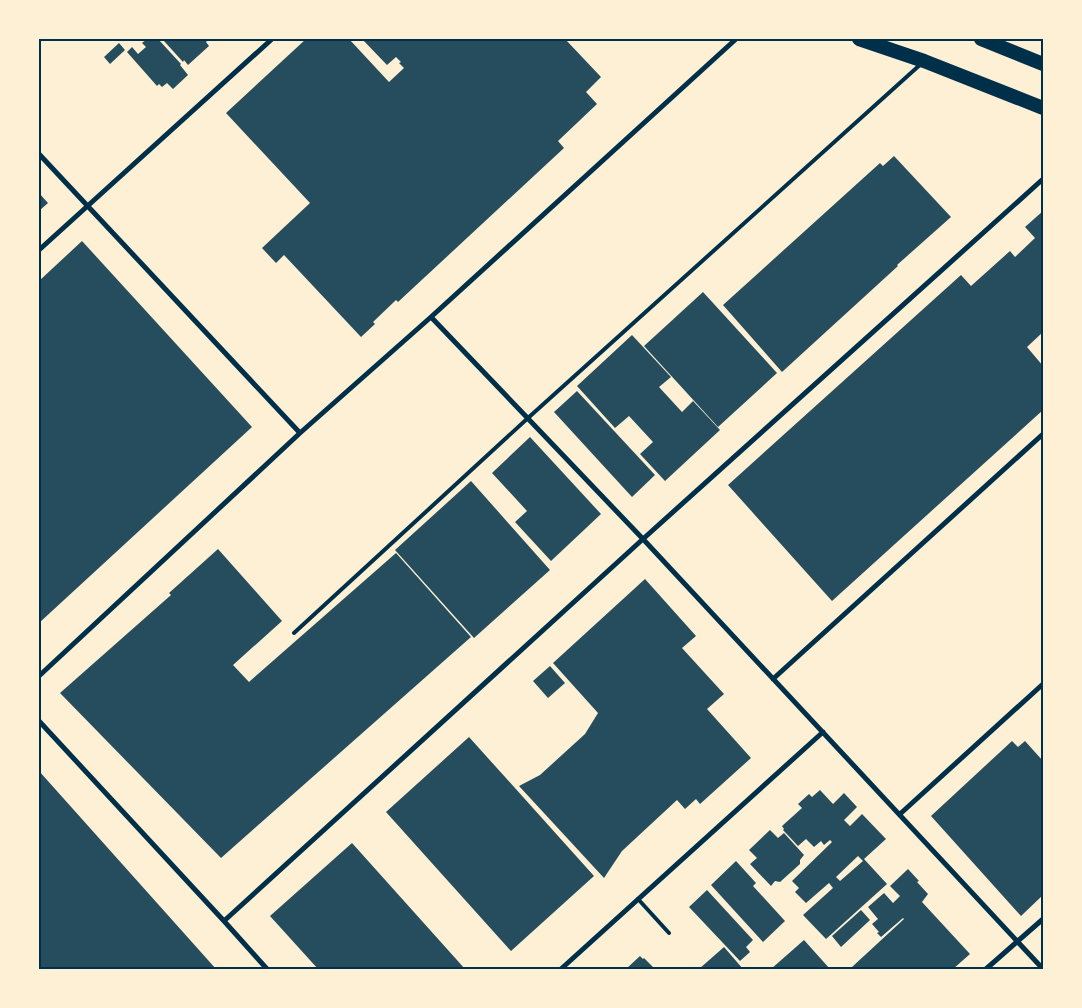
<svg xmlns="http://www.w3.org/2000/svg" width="1082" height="1008" viewBox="0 0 1082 1008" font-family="'Open Sans',sans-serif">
<rect width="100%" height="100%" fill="#fdf0d5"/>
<path fill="#264d5e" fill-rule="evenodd" d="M147,39h11l23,25 -1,1 8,10 -15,14 -6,-6 -5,4 -3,-3 -2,2 -30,-34 5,-5 6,7 8,-7 -4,-4z
M167,39h38l2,2 -1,1 3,4 -21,19 -4,-5 -1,2 -19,-21z
M306,39h43l40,43 15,-14 -5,-5 2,-1 -5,-5 -9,8 -25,-26h203l36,38 -15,15 11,12 -39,37 6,7 -166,154 -2,-2 -23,22 2,2 -14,13 -77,-82 -8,8 -14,-15 48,-45 -84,-90z
M119,43l6,7 -15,14 -6,-7z
M894,156l57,61 -54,48 1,1 -116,106 -59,-67 157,-142 3,3z
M39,193l9,10 -9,8z
M1043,211v121l-16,15 16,19v44l-211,191 -104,-116 233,-210 10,11 39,-35 5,6 20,-19 -10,-11z
M82,241l170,186 -213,196v-342z
M703,292l74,81 -59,54 -74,-81z
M632,335l39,42 -12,10 23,25 11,-11 27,29 -55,51 -25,-27 13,-12 -24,-26 -14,12 -38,-42z
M577,391l78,84 -23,22 -78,-85z
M530,437l71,77 -50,47 -36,-39 12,-11 -35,-38z
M471,481l79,89 -76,68 -79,-88z
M218,549l64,72 -49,44 16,17 147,-129 75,84 -250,221 -161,-165 111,-98 -2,-2z
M645,579l51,57 -14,12 42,46 -17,15 44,49 -51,46 -4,-5 -11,10 -8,-9 -55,51 -18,27 -85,-92 21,-11 45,-41 13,-21 -45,-50z
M550,666l15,17 -17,15 -15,-17z
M469,737l125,139 -83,75 -125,-139z
M1012,741l6,6 7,-6 18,20v134l-22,21 -90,-100z
M39,771l177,198h-177z
M820,790l13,14 11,-11 13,14 -13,13 6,6 12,-12 24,25 -22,20 23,25 -61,55 -23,-24 30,-27 -4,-5 -23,20 -11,-11 4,-4 -7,-7 40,-39 -2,-2 -6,5 -3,-4 -7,6 -8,-8 -8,7 -15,-16 1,-1 -2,-3 20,-18 -4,-4 11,-10 3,3zM858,856l5,5 -23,20 -4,-4z
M770,830l8,8 6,-5 20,22 -4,5v4l-20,18 -5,-1 -4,5 -21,-22 7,-6 -8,-8z
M352,843l113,126h-147l-48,-53z
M736,861l20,22 -3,3 32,35 -22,21 -52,-57z
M908,869l11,12 -2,1 11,12 -6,8 48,52 -17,15h-99l-2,-2 52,-48 -1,-1 -22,19 -4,-4 2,-1 -7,-8 6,-5 -10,-12 16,-14 9,10 7,-7 -10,-10z
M707,890l46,50 -7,7 4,5 -10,9 -51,-54z
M861,910l9,10 -29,27 -9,-11z
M804,940l26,29h-59z
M724,947l19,22h-44z
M640,956l3,3 1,-1 11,11h-29z"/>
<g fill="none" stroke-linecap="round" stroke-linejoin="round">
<path stroke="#003049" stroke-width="4" d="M294,633l234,-215 394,-355
M638,899l31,34"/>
<path stroke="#003049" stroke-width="5" d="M39,154l261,279
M39,250l233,-211
M431,317l212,222 400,430
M39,676l261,-243 131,-116 305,-278
M773,679l270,-245
M39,721l185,200 43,48
M900,814l143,-130
M224,921l419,-382 400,-360
M561,969l262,-237
M986,969l57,-50"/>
<path stroke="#003049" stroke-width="14" d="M859,39l65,22 119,47
M981,39l62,25"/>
</g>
<rect width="1082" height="1008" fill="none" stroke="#fdf0d5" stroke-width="80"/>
<rect x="40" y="40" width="1002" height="928" fill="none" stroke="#003049" stroke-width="2"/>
</svg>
